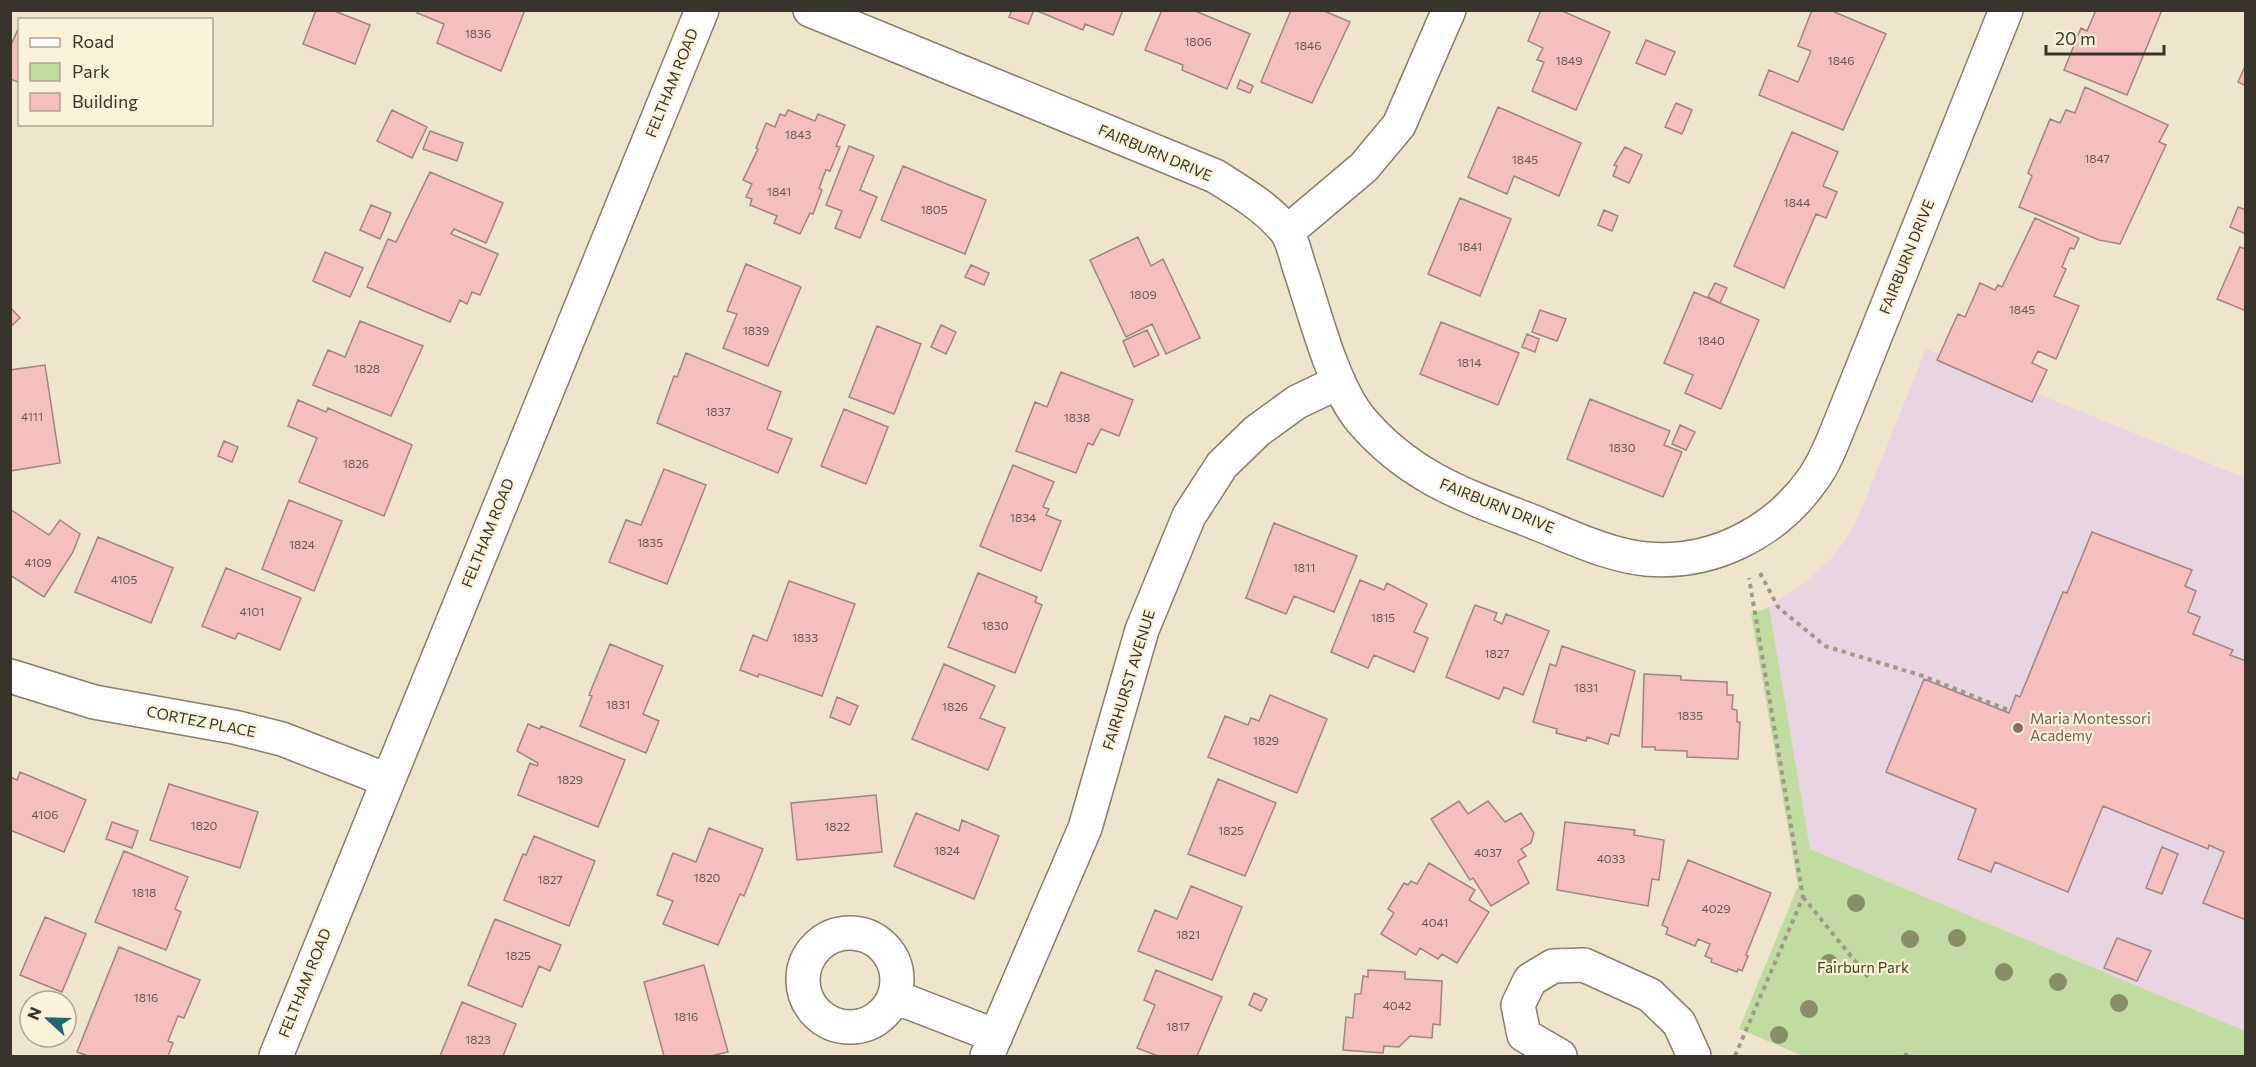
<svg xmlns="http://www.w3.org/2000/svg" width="2256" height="1067" viewBox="0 0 2256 1067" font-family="Commissioner,sans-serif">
<rect width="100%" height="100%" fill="#efe4cc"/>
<path fill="#e9d4e2" d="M1926,349l319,129v553l-435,-182 -41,-242 36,-25 27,-24 14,-19 13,-23z"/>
<path fill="#c1dba1" d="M1769,607l41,242 435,182v25h-442l-64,-27 59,-143 -47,-272z"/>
<path fill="#f4bfbd" stroke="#a08483" stroke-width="1.5" d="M316,10h16l38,15 -15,39 -52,-20z
M419,10h106l-24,61 -64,-28 7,-19 -27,-11z
M1012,10h22l-6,14 -19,-7z
M1035,10h88l-10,25 -28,-11 -2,6z
M1162,10h31l57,24 -23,55 -45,-19 1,-5 -38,-15z
M1291,10h31l28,12 -38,81 -51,-21z
M1541,10h19l50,22 -34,78 -44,-19 12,-29 -7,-2 6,-12 -15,-7z
M1812,10h18l56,24 -43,96 -84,-35 10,-25 29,12 13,-31 -13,-5z
M2096,10h66l-35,85 -63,-25 17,-42 6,3z
M20,25v58l-10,-4v-32z
M1646,40l29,12 -10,23 -29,-12z
M2246,64v22l-8,-4z
M1240,80l13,6 -3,7 -13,-5z
M2085,87l83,38 -9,17 7,3 -46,99 -21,-4 -80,-33 13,-31 -4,-3 22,-54 10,4 6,-13 9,3z
M1676,103l16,7 -10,24 -17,-7z
M1498,107l83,36 -22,53 -45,-20 -7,18 -39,-17z
M392,110l35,17 -15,31 -35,-17z
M788,110l27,11 3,-7 27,11 -9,21 4,1 -10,24 -4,-1 -7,18 3,2 -9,24 -3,-1 -10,21 -26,-11 3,-7 -27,-11 2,-6 -6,-2 6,-13 -9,-4 15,-31 -2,-1 10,-25 9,4 5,-13 5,2z
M430,131l33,12 -6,18 -34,-12z
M1792,132l46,20 -15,34 14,6 -11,26 -10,-4 -32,74 -50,-22z
M849,146l25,10 -14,34 17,7 -17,41 -25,-10 7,-17 -16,-6z
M1625,147l17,8 -13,28 -16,-7 4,-10 -3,-1z
M903,166l83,34 -21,54 -84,-34z
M430,172l73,31 -17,40 -32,-14 -3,5 47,20 -18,41 -8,-3 -5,12 -7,-4 -10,22 -83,-35 21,-48 8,3z
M1460,198l51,21 -31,77 -52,-22z
M371,205l20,8 -11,26 -20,-9z
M2238,207l8,3v24l-16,-7z
M1604,210l14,6 -6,15 -14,-6z
M2035,218l44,20 -5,11 -4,-1 -8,19 4,2 -12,27 25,10 -23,53 -18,-8 -6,12 15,7 -15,32 -95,-42 21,-46 7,3 15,-34 15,7 3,-5 4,2z
M1138,237l13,29 12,-7 37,79 -34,16 -14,-30 -26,13 -36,-77z
M2240,247l6,2v62l-29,-12z
M325,252l38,16 -13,29 -37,-16z
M746,264l55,23 -33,79 -45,-18 14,-34 -10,-3z
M971,265l18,8 -5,12 -19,-8z
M1715,283l12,5 -7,15 -12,-6z
M1694,292l65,28 -38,89 -36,-16 8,-18 -29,-12z
M10,307l10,11 -10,9z
M1540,310l26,9 -9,22 -25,-9z
M360,321l63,25 -32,70 -78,-31 15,-35 17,7z
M1441,322l78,31 -21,52 -78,-31z
M941,325l15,7 -10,22 -15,-7z
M877,326l44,18 -27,70 -45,-17z
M1147,330l12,25 -25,12 -11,-26z
M1527,334l12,5 -4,13 -13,-5z
M686,353l95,39 -14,37 25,10 -14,34 -121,-50 17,-47 3,1z
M45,365l15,98 -50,8v-101z
M1061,372l72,28 -14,36 -18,-7 -8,16 -5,-2 -12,30 -60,-22 19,-49 12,5z
M1590,399l80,32 -6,14 18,7 -19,45 -96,-38z
M298,400l28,12 2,-4 84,37 -28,71 -85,-34 18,-44 -29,-12z
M844,409l44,18 -22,57 -45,-18z
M1680,425l15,7 -9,18 -14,-6z
M224,441l14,6 -6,15 -14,-6z
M1013,465l41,17 -11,25 6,2 -3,6 15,6 -20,50 -61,-25z
M664,469l42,16 -39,99 -58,-22 17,-42 15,5z
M289,500l53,21 -28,70 -52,-22z
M10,509l39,26 11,-15 20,14 -7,18 -29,45 -34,-22z
M1274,523l83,33 -23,56 -40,-16 -8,18 -40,-16z
M2092,532l100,38 -7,16 11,5 -8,21 12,5 -7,17 40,16 -3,5 16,6v259l-43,-17 21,-51 -15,-7 -1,4 -105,-43 -35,86 -73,-30 -4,10 -33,-13 18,-50 -90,-37 38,-93 85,34 7,-18 4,2 43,-105 4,1z
M98,537l75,31 -22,55 -76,-31z
M226,568l75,30 -21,52 -42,-17 -3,6 -33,-13z
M978,573l59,24 -2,5 7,3 -27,68 -67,-26z
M1360,580l24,10 3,-7 40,21 -13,28 14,6 -14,34 -40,-17 -6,13 -37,-16z
M789,581l66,23 -33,92 -63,-22 -1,3 -18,-7 13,-35 14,6z
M1475,605l22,8 -3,7 8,4 4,-10 43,17 -26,64 -19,-8 -5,12 -53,-22z
M610,644l53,22 -20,48 16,7 -13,32 -66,-27 12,-30 -3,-1z
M1562,646l73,25 -16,65 -8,-2 -3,10 -21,-7 -1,4 -30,-8 1,-4 -24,-7 17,-58 6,2z
M944,664l51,22 -15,32 25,10 -17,42 -76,-31z
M1644,674l37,2v4l46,2v13h6l-1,14 5,1v12h3l-2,37 -51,-2v-6l-32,-1v-3h-13z
M1270,695l57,24 -30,74 -89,-36 17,-41 23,9 3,-7 8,3z
M837,697l21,9 -8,19 -20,-8z
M528,724l12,5 1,-3 84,34 -27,67 -80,-32 12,-32 7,3 1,-3 -21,-12z
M20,772l66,28 -22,52 -54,-22v-53l7,3z
M1218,779l58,24 -31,73 -57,-22z
M169,784l89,28 -18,56 -90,-28z
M876,795l6,57 -85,8 -6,-57z
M1459,801l9,13 20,-13 17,21 16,-9 13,20 -3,10 -10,6 5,7 -8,5 11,22 -38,23 -18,-28 -3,2 -39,-61z
M916,813l43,18 3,-11 37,16 -25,63 -80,-33z
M112,822l26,9 -6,17 -26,-9z
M1565,822l70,8 -1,5 30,5 -5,40 -7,-1 -4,27 -91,-16z
M709,828l54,21 -19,47 -4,-2 -22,51 -55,-21 10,-23 -16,-6 16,-42 23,9z
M534,836l61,25 -26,65 -65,-26 19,-46 3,1z
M2162,847l16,7 -16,40 -16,-6z
M124,851l64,26 -13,32 6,3 -15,38 -71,-28z
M1688,860l83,33 -25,62 2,1 -6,15 -4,-2 -1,3 -26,-10 1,-3 -7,-3 5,-12 -12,-5 -3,7 -29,-12 2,-6 -6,-3z
M1429,863l46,27 -6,10 20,12 -32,51 -15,-9 -4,5 -18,-11 -4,7 -35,-21 13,-21 -6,-4 16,-26 4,2 3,-4 6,3z
M1191,886l51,21 -30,73 -74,-29 17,-41 22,9z
M45,917l41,17 -24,58 -42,-17z
M495,919l66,26 -11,26 -11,-5 -17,41 -54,-22z
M2117,938l34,13 -14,30 -33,-13z
M119,947l81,33 -16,38 -6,-2 -10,25 5,2 -5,13h-80l-11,-4z
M704,965l24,87 -17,4h-47l-20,-74z
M1156,970l66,27 -25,59h-39l-21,-8 18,-43 -11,-5z
M1368,970l37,2v7l37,2 -2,44 -7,-1 -1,14 -22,-2 -11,11 -15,-1 -1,7 -40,-3 3,-33 7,1 2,-24h6l2,-18 5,1z
M1254,993l13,6 -6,12 -12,-6z
M462,1002l54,22 -13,32h-63z"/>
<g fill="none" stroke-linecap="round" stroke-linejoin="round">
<g stroke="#887e69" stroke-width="36">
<path id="minor" d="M810,10l405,166c25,16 52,31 71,55 7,9 10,27 14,38 15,44 32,116 61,151 47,55 99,74 165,99 37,14 79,36 120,40 66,6 129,-26 167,-80 14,-19 22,-44 31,-65l162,-404
M1287,232l77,-65 35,-42 50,-115
M10,676l84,26 140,25 48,12 105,41
M803 980a47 47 0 1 1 94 0a47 47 0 1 1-94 0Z
M895,997l101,39
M276,1056l426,-1046
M987,1056l98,-228 57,-198 47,-114 33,-51 35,-34 40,-29 42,-20
M1560,1056l-36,-21 -6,-30 12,-25 23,-14 31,-1 66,30 29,28 15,33"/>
</g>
<path stroke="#a19987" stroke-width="4" stroke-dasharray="4.5 4.5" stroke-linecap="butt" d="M1760,573l18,34 47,39 98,30 85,34
M1803,897l65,80
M1735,1056l68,-159 -54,-319
M1905,1056l2,-3"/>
<use href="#minor" stroke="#fff" stroke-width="33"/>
</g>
<g fill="#888e67">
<circle cx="1856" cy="903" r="9"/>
<circle cx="1957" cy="938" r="9"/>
<circle cx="1910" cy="939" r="9"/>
<circle cx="1829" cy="963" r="9"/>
<circle cx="2004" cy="972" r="9"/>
<circle cx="2058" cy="982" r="9"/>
<circle cx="2119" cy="1003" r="9"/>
<circle cx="1809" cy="1009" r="9"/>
<circle cx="1779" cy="1035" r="9"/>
</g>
<circle fill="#8d6e63" stroke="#fcf1d9" stroke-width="2" cx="2018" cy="728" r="6"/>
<g text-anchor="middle" stroke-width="4.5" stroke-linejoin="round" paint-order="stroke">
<g font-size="12" fill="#675750">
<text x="478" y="38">1836</text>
<text x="1198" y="46">1806</text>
<text x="1308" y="50">1846</text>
<text x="1569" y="65">1849</text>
<text x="1841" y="65">1846</text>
<text x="798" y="139">1843</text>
<text x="2097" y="163">1847</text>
<text x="1525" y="164">1845</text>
<text x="779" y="196">1841</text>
<text x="1797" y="207">1844</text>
<text x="934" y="214">1805</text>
<text x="1470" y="251">1841</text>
<text x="1143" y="299">1809</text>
<text x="2022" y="314">1845</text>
<text x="756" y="335">1839</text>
<text x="1711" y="345">1840</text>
<text x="1469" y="367">1814</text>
<text x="367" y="373">1828</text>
<text x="718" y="416">1837</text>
<text x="32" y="421">4111</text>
<text x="1077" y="422">1838</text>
<text x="1622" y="452">1830</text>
<text x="356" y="468">1826</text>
<text x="1023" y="522">1834</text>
<text x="650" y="547">1835</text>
<text x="302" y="549">1824</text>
<text x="38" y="567">4109</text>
<text x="1304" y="572">1811</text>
<text x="124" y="584">4105</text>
<text x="252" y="616">4101</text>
<text x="1383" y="622">1815</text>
<text x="995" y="630">1830</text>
<text x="805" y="642">1833</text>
<text x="1497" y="658">1827</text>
<text x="1586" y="692">1831</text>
<text x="618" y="709">1831</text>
<text x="955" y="711">1826</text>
<text x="1690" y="720">1835</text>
<text x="1266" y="745">1829</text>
<text x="570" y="784">1829</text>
<text x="45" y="819">4106</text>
<text x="204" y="830">1820</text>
<text x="837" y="831">1822</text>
<text x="1231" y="835">1825</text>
<text x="947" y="855">1824</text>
<text x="1488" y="857">4037</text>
<text x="1611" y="863">4033</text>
<text x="707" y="882">1820</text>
<text x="550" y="884">1827</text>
<text x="144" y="897">1818</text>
<text x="1716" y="913">4029</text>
<text x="1435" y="927">4041</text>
<text x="1188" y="939">1821</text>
<text x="518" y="960">1825</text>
<text x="146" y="1002">1816</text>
<text x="1397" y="1010">4042</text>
<text x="686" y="1021">1816</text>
<text x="1178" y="1031">1817</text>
<text x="478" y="1044">1823</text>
</g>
<g font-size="15" fill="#38342b" stroke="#fcf1d9">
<text transform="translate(672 83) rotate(-68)" y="5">FELTHAM ROAD</text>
<text transform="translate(1155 153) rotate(23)" y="5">FAIRBURN DRIVE</text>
<text transform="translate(1907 257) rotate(-68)" y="5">FAIRBURN DRIVE</text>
<text transform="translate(1497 506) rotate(22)" y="5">FAIRBURN DRIVE</text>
<text transform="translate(488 533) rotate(-68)" y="5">FELTHAM ROAD</text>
<text transform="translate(1129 680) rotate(-73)" y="5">FAIRHURST AVENUE</text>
<text transform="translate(201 722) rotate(11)" y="5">CORTEZ PLACE</text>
<text transform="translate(305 983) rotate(-68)" y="5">FELTHAM ROAD</text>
</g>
<g font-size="15" fill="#785e54" stroke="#fcf1d9" text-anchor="start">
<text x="2030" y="724">Maria Montessori<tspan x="2030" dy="17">Academy</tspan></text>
</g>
<g font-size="15" fill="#344814" stroke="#fcf1d9">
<text x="1863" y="973">Fairburn Park</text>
</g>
</g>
<rect width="2256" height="1067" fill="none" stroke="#38342b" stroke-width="24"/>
<rect x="18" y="18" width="195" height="108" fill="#fcf1d9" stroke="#aea593" stroke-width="1.5"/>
<rect x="30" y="38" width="30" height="9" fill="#ffffff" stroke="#aea593" stroke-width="1.5"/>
<text x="72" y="48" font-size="18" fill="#38342b">Road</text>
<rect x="30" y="63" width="30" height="18" fill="#c1dba1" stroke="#aea593" stroke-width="1.5"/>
<text x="72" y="78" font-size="18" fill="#38342b">Park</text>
<rect x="30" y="93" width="30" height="18" fill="#f4bfbd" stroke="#aea593" stroke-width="1.5"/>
<text x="72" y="108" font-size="18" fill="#38342b">Building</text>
<g transform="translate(48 1019) rotate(292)"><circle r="28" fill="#fcf1d9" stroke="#aea593" stroke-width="1.5"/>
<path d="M0-4.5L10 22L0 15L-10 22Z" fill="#1d6872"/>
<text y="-9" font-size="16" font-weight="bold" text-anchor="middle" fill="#38342b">N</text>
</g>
<path d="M2046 45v9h118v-9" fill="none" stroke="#38342b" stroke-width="3"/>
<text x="2055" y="45" font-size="18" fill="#38342b" stroke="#fcf1d9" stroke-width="4.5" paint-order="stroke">20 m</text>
</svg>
